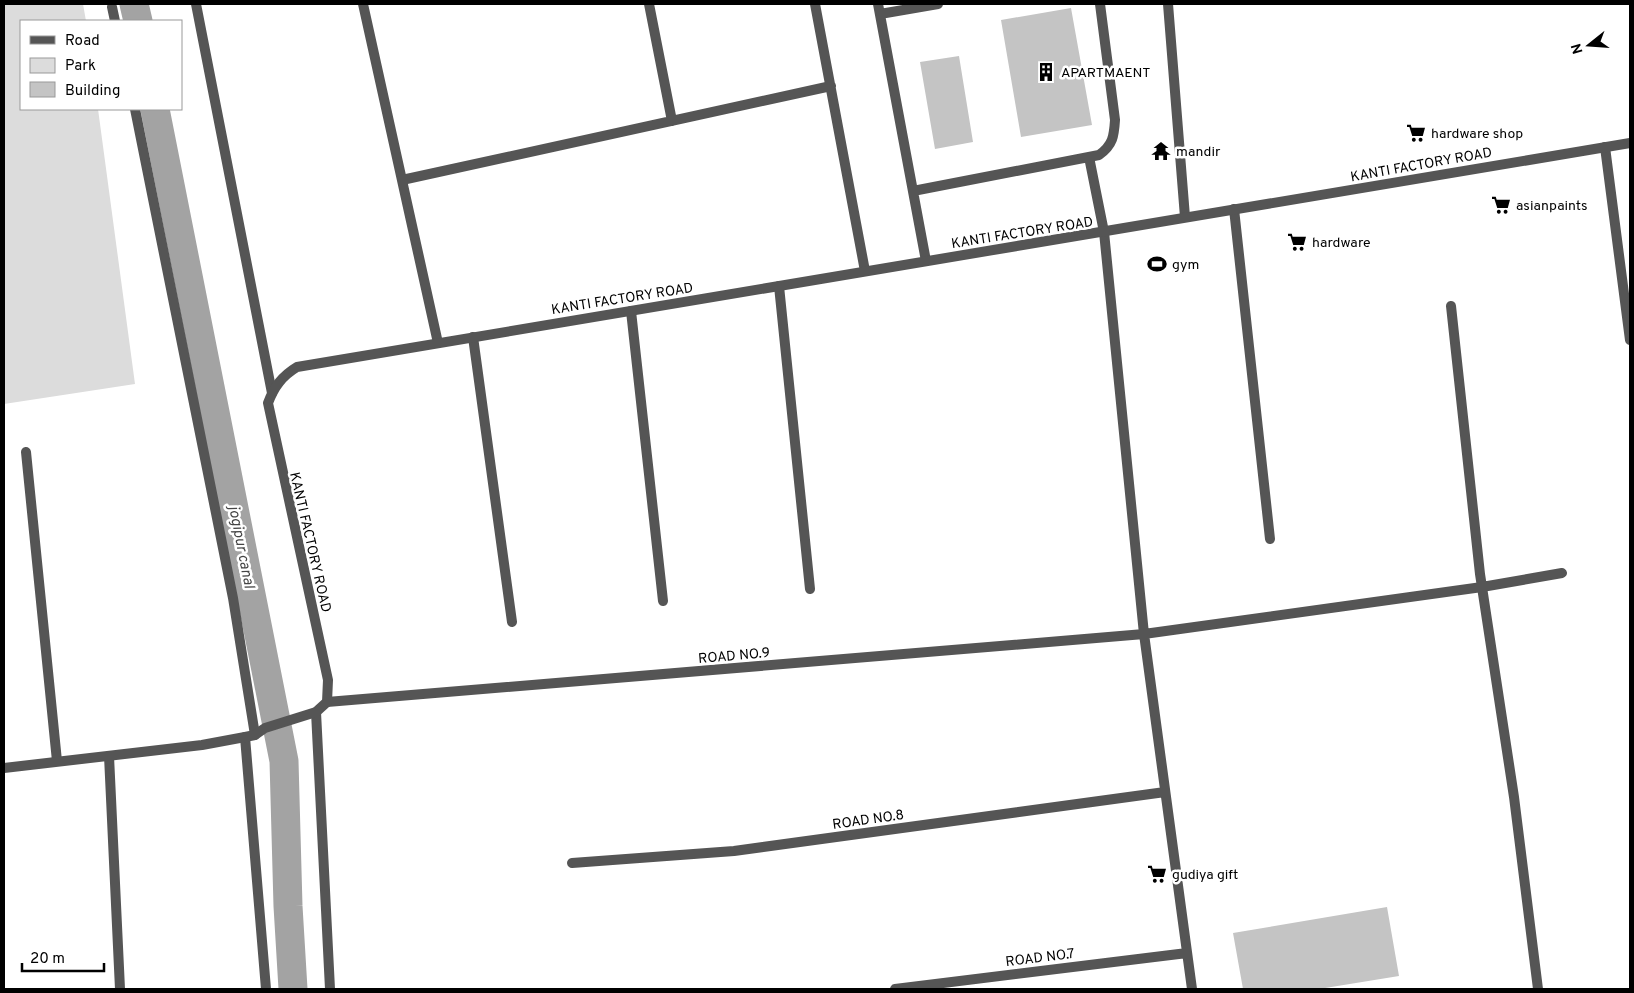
<svg xmlns="http://www.w3.org/2000/svg" width="1634" height="993" viewBox="0 0 1634 993" font-family="Overpass,sans-serif">
<rect width="100%" height="100%" fill="#fff"/>
<path fill="#dcdcdc" d="M4,4h79l3,17h-65v88h77l37,275 -131,20z"/>
<g fill="none" stroke-linecap="round" stroke-linejoin="round">
<path stroke="#a3a3a3" stroke-width="29" d="M134,4l4,17
M155,109l129,652 4,145 5,83"/>
</g>
<path fill="#c4c4c4" d="M1071,8l21,117 -71,12 -20,-117z
M959,56l14,86 -38,7 -15,-87z
M1387,907l12,69 -80,13h-76l-10,-56z"/>
<g fill="none" stroke-linecap="round" stroke-linejoin="round">
<path stroke="#555" stroke-width="10" d="M196,4l76,389
M363,4l75,339
M649,4l23,117
M815,4l50,267
M878,4l48,257
M1168,4l17,213
M112,7l3,14
M880,14l58,-10
M135,109l98,489 22,137
M1605,147l25,193
M1089,157l15,75 40,402 48,355
M402,180l429,-94
M913,191l186,-36c14,-10 15,-19 16,-35l-15,-116
M1234,209l36,330
M779,286l31,303
M1451,306l29,268 34,223 24,192
M631,311l32,290
M473,337l39,285
M26,452l31,309
M327,702l817,-68 338,-47 80,-14
M316,712l14,277
M245,737l21,252
M109,756l11,233
M572,863l162,-12 431,-59
M895,989l292,-36"/>
<path stroke="#555" stroke-width="10" d="M4,768l198,-23 43,-8 10,-2 10,-7 51,-16 11,-10 1,-22 -60,-277c6,-16 14,-27 29,-36l1333,-224"/>
</g>
<defs>
<g id="building-bare" transform="scale(1.5)"><path d="M-4-6H4V6H1V3H-1V6H-4ZM-2.5-4.3h1.7v1.8h-1.7ZM.8-4.3h1.7v1.8H.8ZM-2.5-1h1.7V.8h-1.7ZM.8-1h1.7V.8H.8Z" fill="#000" stroke="#fff" stroke-width="2.5" paint-order="stroke"/></g>
<g id="supermarket-bare" transform="scale(1.5)"><path d="M-6-5.5h2.5l.6 2H6L4.5 2H-2.5L-4.4-4H-6ZM-1.5 3.2a1.3 1.3 0 1 0 .1 0ZM3 3.2a1.3 1.3 0 1 0 .1 0Z" fill="#000" stroke="#fff" stroke-width="2.5" paint-order="stroke"/></g>
<g id="temple-bare" transform="scale(1.5)"><path d="M0-6L5-2H3V0L6.5 2.5H4V6H1.5V3h-3V6H-4V2.5H-6.5L-3 0V-2H-5Z" fill="#000" stroke="#fff" stroke-width="2.5" paint-order="stroke"/></g>
<g id="stadium-bare" transform="scale(1.5)"><path d="M0-5a6.5 5 0 1 0 0 10a6.5 5 0 1 0 0-10ZM-3.5-1.8h7v3.6h-7Z" fill="#000" stroke="#fff" stroke-width="2.5" paint-order="stroke"/></g>
</defs>
<g fill-rule="evenodd">
<use href="#building-bare" x="1046" y="72"/>
<use href="#supermarket-bare" x="1416" y="133"/>
<use href="#temple-bare" x="1161" y="151"/>
<use href="#supermarket-bare" x="1501" y="205"/>
<use href="#supermarket-bare" x="1297" y="242"/>
<use href="#stadium-bare" x="1157" y="264"/>
<use href="#supermarket-bare" x="1157" y="874"/>
</g>
<g text-anchor="middle" stroke-width="5" stroke-linejoin="round" paint-order="stroke">
<g font-size="14" fill="#000" stroke="#fff" text-anchor="start">
<text x="1061" y="77">APARTMAENT</text>
<text x="1431" y="138">hardware shop</text>
<text x="1176" y="156">mandir</text>
<text x="1516" y="210">asianpaints</text>
<text x="1312" y="247">hardware</text>
<text x="1172" y="269">gym</text>
<text x="1172" y="879">gudiya gift</text>
</g>
<g font-size="14" fill="#000" stroke="#fff">
<text transform="translate(1421 164) rotate(-10)" y="5">KANTI FACTORY ROAD</text>
<text transform="translate(1022 232) rotate(-9)" y="5">KANTI FACTORY ROAD</text>
<text transform="translate(622 298) rotate(-9)" y="5">KANTI FACTORY ROAD</text>
<text transform="translate(311 542) rotate(77)" y="5">KANTI FACTORY ROAD</text>
<text transform="translate(734 655) rotate(-5)" y="5">ROAD NO.9</text>
<text transform="translate(868 819) rotate(-8)" y="5">ROAD NO.8</text>
<text transform="translate(1040 957) rotate(-7)" y="5">ROAD NO.7</text>
</g>
<g font-size="15" font-style="italic" fill="#444" stroke="#fff">
<text transform="translate(242 547) rotate(79)" y="5">jogipur canal</text>
</g>
</g>
<rect width="1634" height="993" fill="none" stroke="#000000" stroke-width="10"/>
<rect x="20" y="20" width="162" height="90" fill="#ffffff" stroke="#999999"/>
<rect x="30" y="36" width="25" height="8" fill="#555555" stroke="#999999"/>
<text x="65" y="45" font-size="15" fill="#000000">Road</text>
<rect x="30" y="58" width="25" height="15" fill="#dcdcdc" stroke="#999999"/>
<text x="65" y="70" font-size="15" fill="#000000">Park</text>
<rect x="30" y="82" width="25" height="15" fill="#c4c4c4" stroke="#999999"/>
<text x="65" y="95" font-size="15" fill="#000000">Building</text>
<g transform="translate(1589 45) rotate(253)" stroke="#ffffff" stroke-width="4" paint-order="stroke">
<path d="M0-4L9 19L0 12L-9 19Z" fill="#000000"/>
<text y="-8" font-size="14" font-weight="bold" text-anchor="middle" fill="#000000">N</text>
</g>
<path d="M22 963v8h82v-8" fill="none" stroke="#000000" stroke-width="2.5"/>
<text x="30" y="963" font-size="15" fill="#000000" stroke="#ffffff" stroke-width="4" paint-order="stroke">20 m</text>
</svg>
